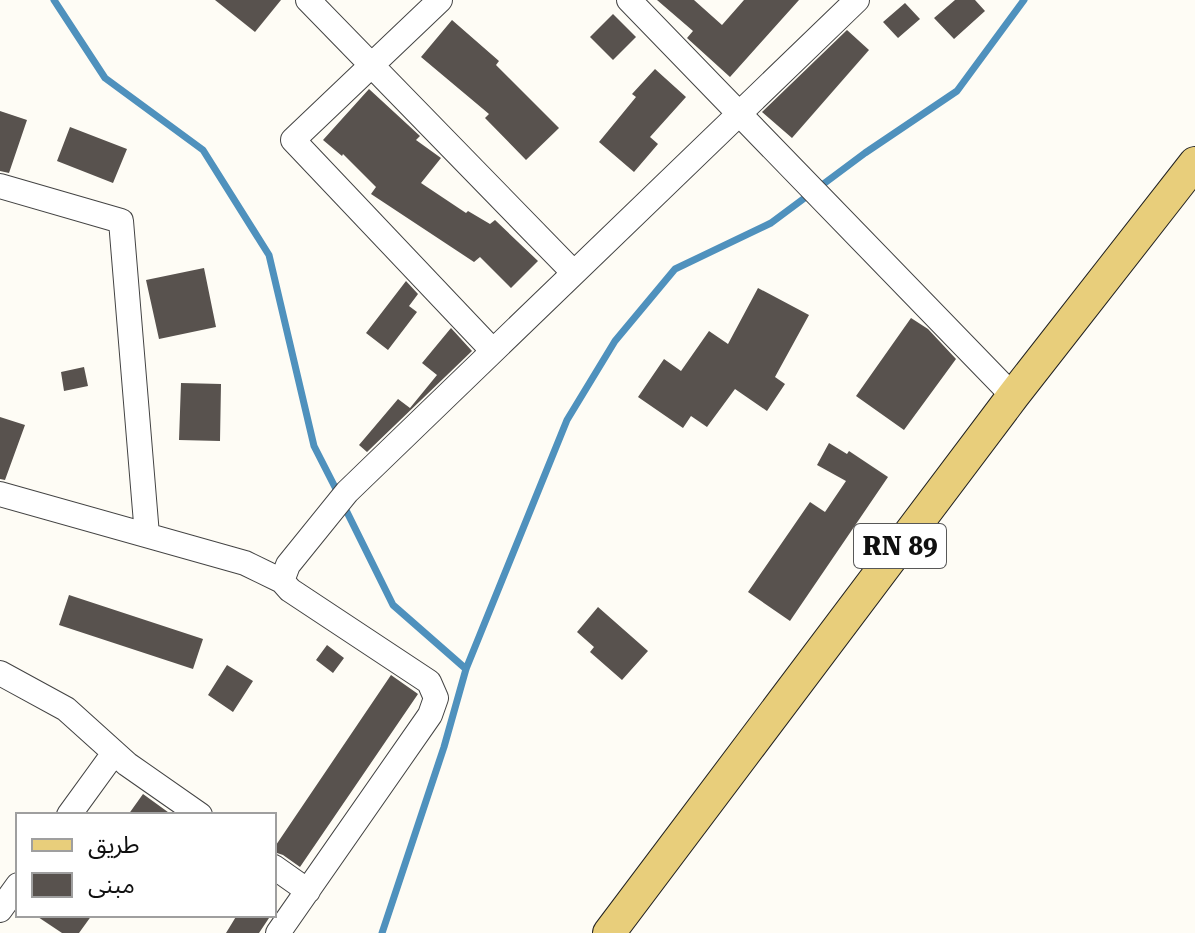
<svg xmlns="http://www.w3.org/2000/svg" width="1195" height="933" viewBox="0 0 1195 933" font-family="'Roboto Serif','Noto Sans Arabic',serif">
<rect width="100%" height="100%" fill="#fefcf5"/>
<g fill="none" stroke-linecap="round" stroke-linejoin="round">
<path stroke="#4f91bd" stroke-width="7" d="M54,0l51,78 98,72 66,105 45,191 25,49
M344,506l49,99 73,64
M382,933l62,-186 22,-78 101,-249 48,-79 60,-72 96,-46 94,-70 92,-62 67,-91"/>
</g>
<path fill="#58524e" d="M215,0h66l-26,32z
M657,0h37l28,25 22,-25h55l-69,77 -43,-39 6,-7z
M955,0h20l10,11 -31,28 -20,-21z
M905,3l15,16 -22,19 -15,-16z
M613,14l23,23 -23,23 -23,-23z
M452,20l47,41 -3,4 63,63 -33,32 -41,-42 4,-4 -68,-57z
M847,30l22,20 -77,88 -30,-26z
M655,69l31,28 -36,40 8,7 -24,28 -35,-30 37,-45 -4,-3z
M369,89l51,47 -4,4 25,18 -20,25 45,30 2,-2 22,13 5,-4 43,41 -27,27 -31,-31 -6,5 -103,-68 5,-7 -33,-33 -1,2 -19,-16z
M0,111l27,9 -18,53 -9,-2z
M70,127l57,22 -14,34 -56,-22z
M204,268l12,59 -57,12 -13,-59z
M406,281l12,13 -9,12 8,6 -29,38 -22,-17z
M758,288l51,27 -34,62 10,7 -18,27 -32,-22 -28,38 -16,-11 -8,12 -45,-31 26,-38 17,12 28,-40 19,13z
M911,318l17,11 28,30 -52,71 -48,-34z
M451,328l21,23 -105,101 -8,-7 39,-46 12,9 27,-33 -15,-12z
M84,367l4,19 -24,5 -3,-19z
M181,383l40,1 -1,57 -41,-1z
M0,417l25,8 -20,55 -5,-1z
M829,443l18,11 2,-3 39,26 -98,144 -42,-29 62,-90 15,10 21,-31 -29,-16z
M69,595l134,44 -10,30 -134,-44z
M598,607l50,44 -26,29 -32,-28 4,-5 -17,-15z
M327,645l17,13 -11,15 -17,-13z
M227,665l26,16 -20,31 -25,-17z
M391,675l27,19 -118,173 -17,-12 -9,-3v-4z
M143,794l29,21h-44z
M35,915h57l-13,18h-17z
M237,915h34l-12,18h-33z"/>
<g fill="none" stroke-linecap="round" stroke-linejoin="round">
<g stroke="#434343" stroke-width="26">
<path id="minor" d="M308,0l266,273
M440,0l-147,140 200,211
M629,0l384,396
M0,186l121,35 26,314
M0,494l245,69 37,18 8,9 139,92 7,16 -6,17 -152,218
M282,581l6,-16 59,-73 510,-492
M0,673l66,36 61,55 73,51
M69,815l45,-62
M274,867l34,24
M0,910l18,-25"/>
</g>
<g stroke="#212121" stroke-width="34">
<path id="major" d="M609,933l404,-537 182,-233"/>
</g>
<use href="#minor" stroke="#fff" stroke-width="24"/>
<use href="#major" stroke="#e8ce7b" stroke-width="32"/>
</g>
<g text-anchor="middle" stroke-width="8" stroke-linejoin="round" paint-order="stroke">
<rect fill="#fff" stroke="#585858" stroke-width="2" x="854" y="524" width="92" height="44" rx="6"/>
<g font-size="26" font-weight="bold" fill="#101010">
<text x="900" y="555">RN 89</text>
</g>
</g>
<rect x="16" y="813" width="260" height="104" fill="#ffffff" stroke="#9f9f9f" stroke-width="2"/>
<rect x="32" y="839" width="40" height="12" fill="#e8ce7b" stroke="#9f9f9f" stroke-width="2"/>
<text x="88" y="853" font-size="24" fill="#101010">طريق</text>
<rect x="32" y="873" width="40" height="24" fill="#58524e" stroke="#9f9f9f" stroke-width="2"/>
<text x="88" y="893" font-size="24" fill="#101010">مبنى</text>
</svg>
